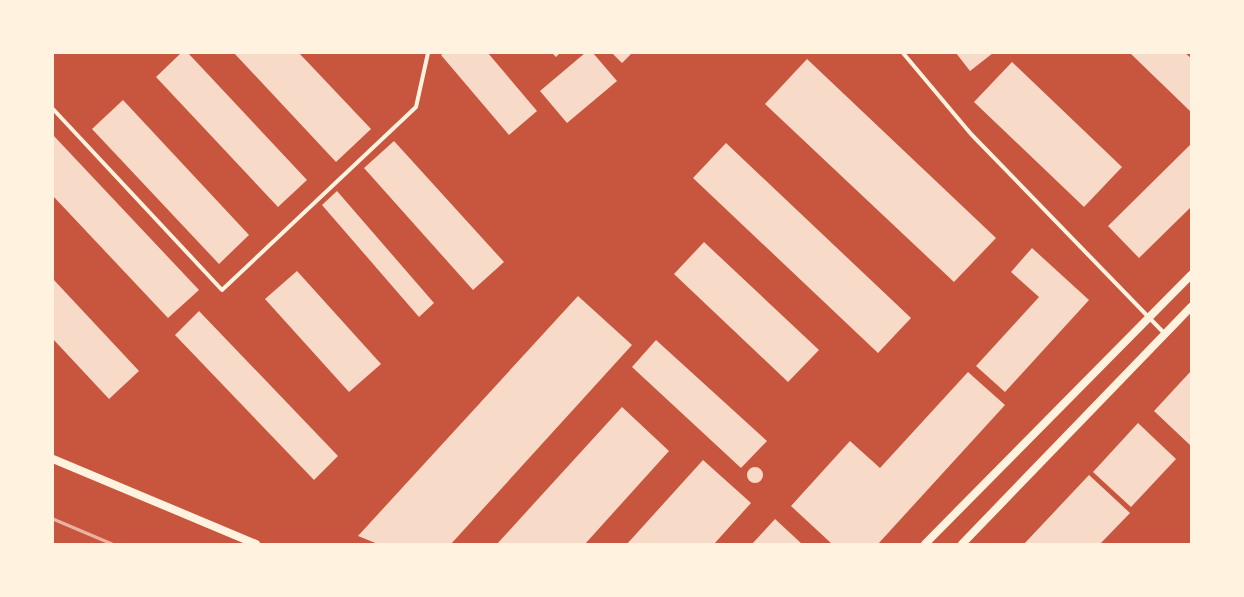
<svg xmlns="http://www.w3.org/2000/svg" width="1244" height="597" viewBox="0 0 1244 597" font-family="Helvetica,sans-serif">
<rect width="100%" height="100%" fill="#c8553d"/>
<path fill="#f7dbc8" d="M181,53h7l119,127 -29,27 -122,-130z
M234,53h65l72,76 -35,33z
M444,53h44l49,58 -28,24 -68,-80z
M552,53h8l-4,4z
M585,53h8l24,28 -50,42 -27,-32z
M612,53h20l-10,10z
M956,53h37l-23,18z
M1130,53h55l6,5v54z
M807,59l189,179 -42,44 -189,-178z
M1012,62l110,105 -38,40 -110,-105z
M123,100l126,135 -30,29 -127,-135z
M53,135l146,155 -31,28 -115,-122z
M394,141l110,121 -31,28 -109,-122z
M726,143l185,175 -33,35 -185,-175z
M1191,144v63l-52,51 -31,-32z
M337,191l97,112 -15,14 -97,-112z
M704,242l115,108 -31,32 -114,-108z
M1032,248l57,52 -84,92 -29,-26 63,-69 -28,-25z
M297,271l84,93 -32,28 -84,-93z
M53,279l86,92 -30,28 -56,-60z
M578,296l54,49 -181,199h-73l-20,-8z
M199,311l139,145 -24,24 -139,-145z
M656,340l111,101 -26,27 -109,-101z
M1191,371v73l-1,1 -36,-34z
M968,372l37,33 -127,139h-46l-41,-38 59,-65 30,27z
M622,407l47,44 -84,93h-88z
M1138,423l38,36 -45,48 -38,-35z
M703,460l48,43 -37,41h-87z
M747 475a8 8 0 1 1 16 0a8 8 0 1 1-16 0Z
M1089,475l41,38 -30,31h-76z
M775,519l27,25h-50z"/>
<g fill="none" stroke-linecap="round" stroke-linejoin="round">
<path stroke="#fff3e0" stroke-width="4" d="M903,53l68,81 194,200
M53,109l169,181 194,-183 12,-54"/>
<path stroke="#fff3e0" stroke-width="8" d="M53,459l203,85
M925,544l266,-269
M962,544l229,-237"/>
<path stroke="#e9b49f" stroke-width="3" d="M53,519l59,25"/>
</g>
<rect width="1244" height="597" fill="none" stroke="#fff3e0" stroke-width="108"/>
</svg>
